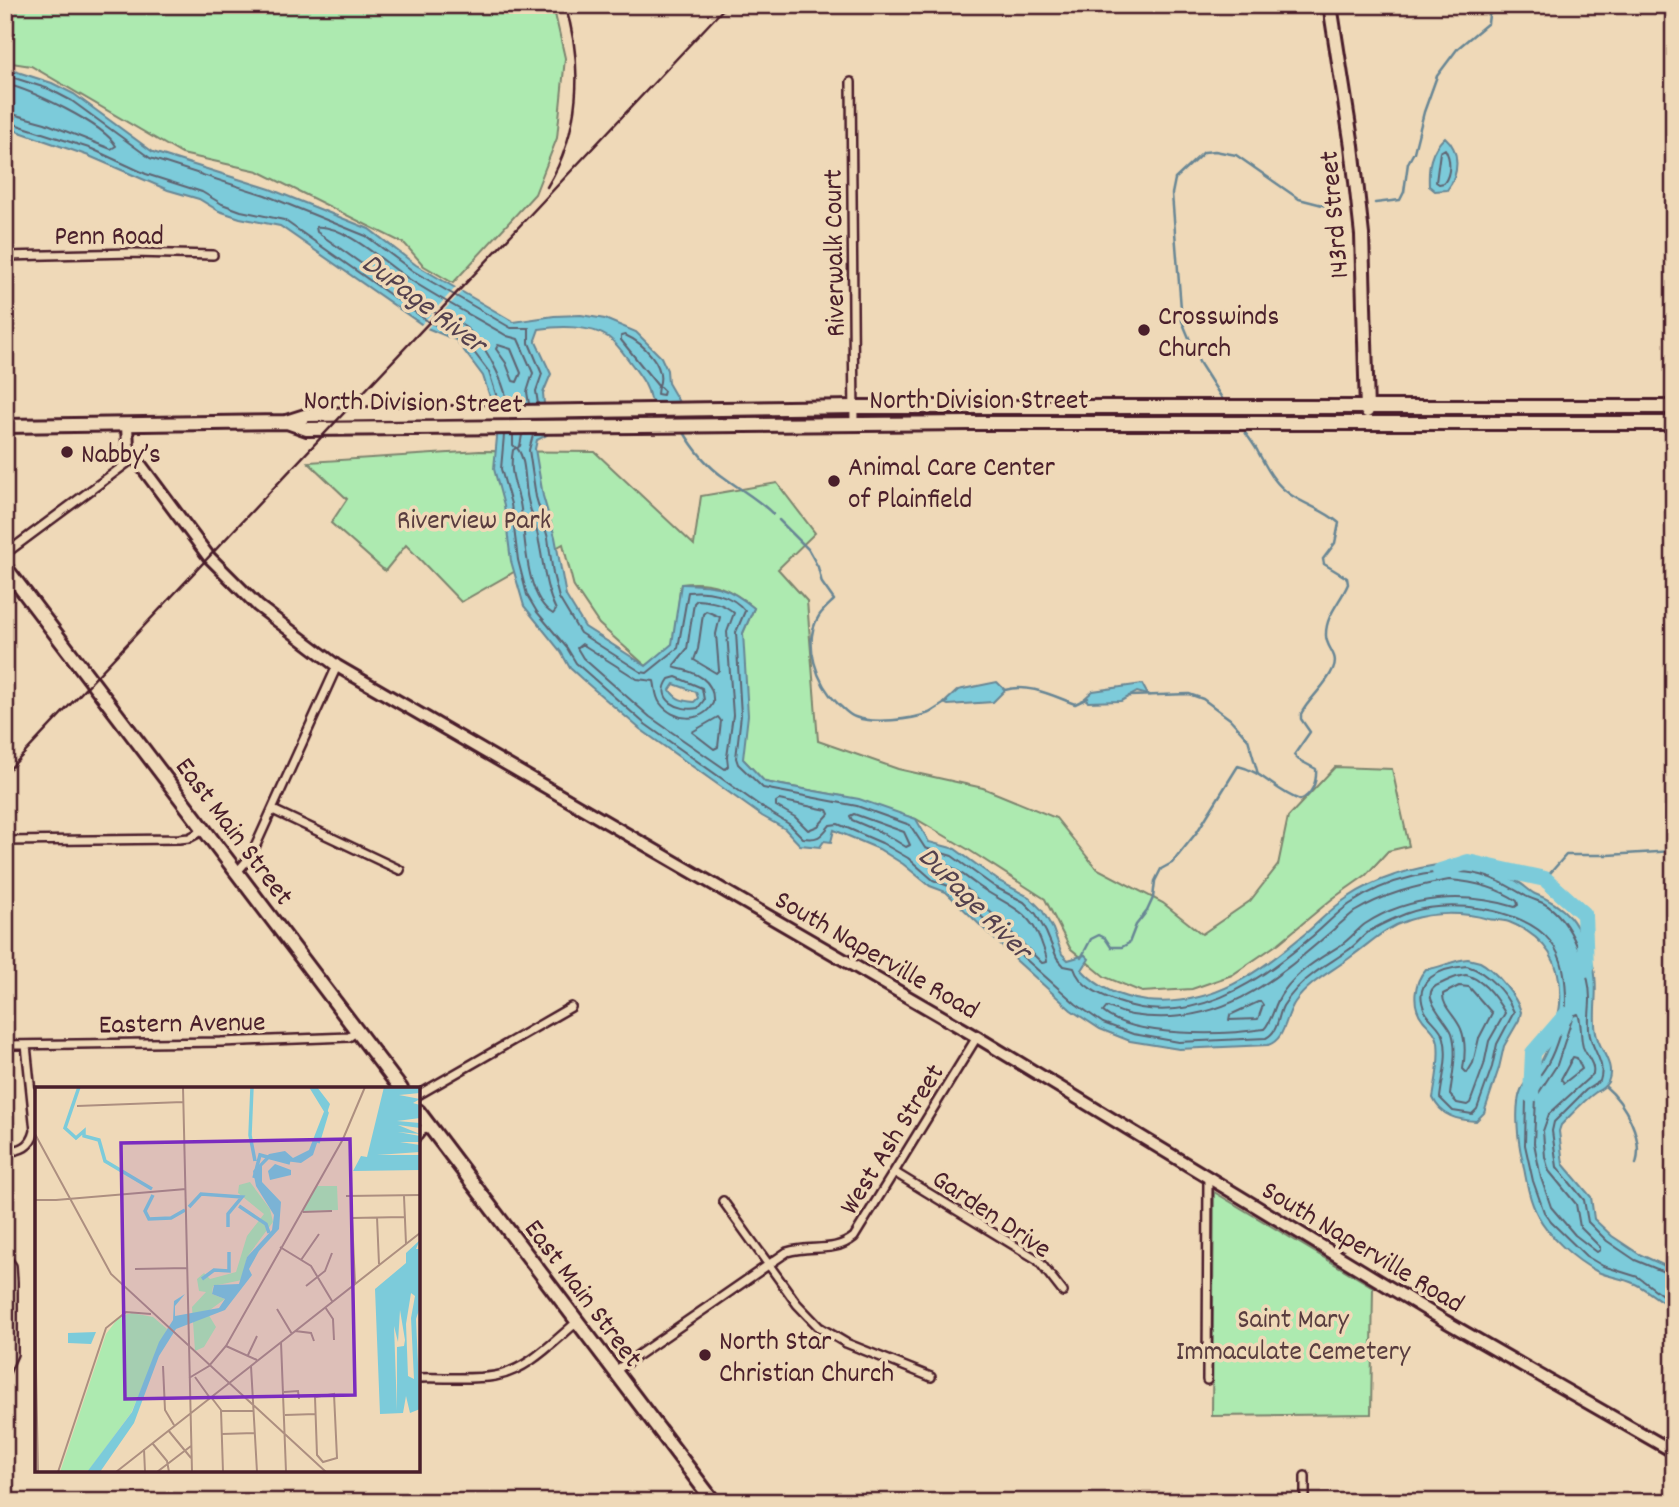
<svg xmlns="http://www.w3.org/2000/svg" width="1679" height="1507" viewBox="0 0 1679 1507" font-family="Dekko,sans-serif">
<rect width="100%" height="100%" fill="#efd9b8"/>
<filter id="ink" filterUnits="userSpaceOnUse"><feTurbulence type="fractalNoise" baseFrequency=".0143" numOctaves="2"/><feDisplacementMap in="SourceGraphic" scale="14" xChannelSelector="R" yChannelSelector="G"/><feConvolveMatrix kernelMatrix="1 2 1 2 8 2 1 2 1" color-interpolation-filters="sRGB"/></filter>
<g filter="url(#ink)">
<path fill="#adeab0" stroke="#7c846e" stroke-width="2" d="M5,5h548l12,53 -8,80 -22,56 -82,89 -29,-17 -19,-22 -147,-73 -76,-17 -151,-88 -26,-4z
M482,418v3h-175v-1z
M480,451l115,1 99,93 7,-49 76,-13 38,50 -37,36 29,32 11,140 80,28 85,19 73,30 40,50 67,35 39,31 48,-33 28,-36 10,-48 47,-50 57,2 17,77 -21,5 -22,24 -34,24 -53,44 -47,32 -40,14 -50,3 -37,-15 -35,-29 -25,-49 -76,-49 -53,-31 -74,-23 -77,-14 -22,-23v-126l11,-25c-24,-20 -42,-28 -73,-24 -5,18 1,45 -9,61 -6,8 -19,15 -26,21l-47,-42 -25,-37 -11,-43 -102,58 -55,-57 -21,26 -54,-48 16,-24 -39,-37z
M1214,1192l159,95 -2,127 -159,2z"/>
<path fill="#7ccbda" stroke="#688694" stroke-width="2" fill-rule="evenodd" d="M5,68l47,15 22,11 79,58 117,37 99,40 47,36 98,57 40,-6 27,-1 24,4 31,13 25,25 6,13 1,13 11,19h-25l-4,-3c-2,-13 -9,-22 -17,-33 -7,-9 -15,-22 -25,-29 -19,-12 -49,-11 -69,-8l-4,11 16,34 -8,19 4,42 -10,5 -2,9 8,47 12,41 11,59 19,31 61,39 26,-22 9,-60c34,1 45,1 73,24l-11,25 5,82 -5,44 22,23 94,17 57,20 13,23 26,7 44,32 30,16 13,13 11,19 9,25 6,6 17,-5 4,4 -7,11c17,19 40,28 65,31 66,6 111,-28 160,-69 13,-11 26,-25 40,-34 28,-19 66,-31 100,-34 23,-2 52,7 71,18 6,3 11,9 17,12 14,5 24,11 35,23 9,11 21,38 24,52 5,21 -2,43 2,64 3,17 20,31 12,49 -3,5 -8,8 -12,10 -13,9 -24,22 -35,33l-2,6 4,33 28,33 3,22 18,17 27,18 35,16v37c-16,-5 -26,-18 -41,-24 -11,-5 -24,-6 -35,-11 -23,-12 -49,-35 -61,-58 -9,-17 -11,-37 -15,-56 -4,-17 -8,-51 -1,-68 5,-11 15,-20 21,-30 7,-13 17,-42 18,-56 3,-41 -14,-67 -51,-82 -7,-2 -15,-2 -21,-3 -25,-7 -54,-7 -79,1 -25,8 -36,21 -57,36 -19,15 -42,25 -57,46 -10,14 -9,37 -27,43l-89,4 -49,-8 -30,-12 -29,-19 -54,-49 -71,-69 -16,-6 -27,-22 -24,-15 -45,-19 -3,12 -7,-1 -4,6 -20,-2 -15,-16 -23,-13 -122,-87 -58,-50 -12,-11 -9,-16 -37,-46 -13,-45 -7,-55 -10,-37 3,-32 -7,-40 -7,-21 -27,-36 -29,-12 -147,-102 -40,-8 -21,-7 -20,-12 -31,-9 -79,-34 -84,-29zM674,684l22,8 2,6 -4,4c-10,-1 -18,-2 -24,-12z
M1445,137c16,14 14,38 2,53l-12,1 -6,-5c-1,-19 1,-35 16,-49z
M997,682l8,8 -12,12 -45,3 -4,-2 14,-13z
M1142,684l6,11 -11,-3 -16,9 -33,1 -3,-4 8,-7z
M1468,959c4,1 8,2 12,3 14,7 37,35 41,50l-2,8 -15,26 -5,22 -15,45 -8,8c-19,-1 -35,-5 -43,-23 3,-18 7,-38 5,-56 -2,-10 -9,-15 -15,-22 -12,-15 -9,-38 3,-51 13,0 26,-9 42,-10z"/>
<path fill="#efd9b8" d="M458,285l7,3 -40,43 -6,-4z"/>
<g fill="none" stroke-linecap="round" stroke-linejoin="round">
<path stroke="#5e6471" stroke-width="2" d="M5,75l44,14 23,12 78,57 115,37 101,41 47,35 98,57h18v15l13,31 -6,17 2,13
M5,84c26,6 99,40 111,62l-5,3 -66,-26 -40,-11
M5,121l87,28 54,25 56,18 20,12 19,7 43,9 145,102 32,13 28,37 10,32
M1445,149c6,10 6,25 -1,34l-5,1 -3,-2 4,-30z
M625,335c18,8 41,30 34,51l5,5 -1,4 -6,-1 1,-8 -37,-46v-4z
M498,345l13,4 10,24 -4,9 -4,-1 -7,-18 -10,-14z
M508,404c-5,-24 -24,-65 -46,-79 -14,-8 -29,-12 -44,-21l-101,-72 -1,-5c28,-3 70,37 93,52 31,20 65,38 98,57l11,3 15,34 -6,19 2,12
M504,435l-3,34 10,35 7,56 9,35 10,17 30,36 9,15 69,61 121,86 23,14 14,14c16,2 18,-2 27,-13l8,-1 44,19 26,15 25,22 18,7 71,69 54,48 27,19 30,11 46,8 87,-4c13,-7 11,-20 17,-32 7,-11 18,-23 29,-31 11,-9 24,-16 35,-24 8,-5 13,-12 20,-18 11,-8 26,-14 38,-19 39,-16 118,-7 145,27 14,17 16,39 16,61 0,15 -10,47 -18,61 -6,12 -18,22 -22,36l-1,46 8,36 11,31 7,10 35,34 17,10 35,11 27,20 9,3
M513,435v10l3,3 -3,2c-4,22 2,32 7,53 6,31 4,94 33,111l3,-4c-11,-22 -12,-44 -17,-68 -2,-15 -8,-28 -11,-42 -4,-16 -1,-40 -11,-52l3,-2 2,-11
M533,435l-4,15 7,47 12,41 5,36 6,24 21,35 61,39 6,1 31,-25 10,-56c20,-2 44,2 57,19l-9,21 5,83 -5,43 2,6 25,24 94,18 53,19 15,23 27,8 43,31 29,15 12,12 10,18 11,26 7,8 10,2c6,19 27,27 44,34 72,26 139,-18 191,-63 14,-11 26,-25 41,-35 35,-24 89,-39 131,-29 16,4 29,12 43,20 6,4 13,5 19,8 17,9 28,28 35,45 6,18 12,32 12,51 0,12 -3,26 0,37 4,17 16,27 10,45l-14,9 -32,32 -2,9 5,36 27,33 4,22 19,19 28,19 39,16
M697,600c13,1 27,3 37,13l-7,19 6,83 -6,42 1,9 -3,3 -75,-52 -67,-59 -6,-10 5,-4 55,35 17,2c2,8 1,15 6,22 13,18 42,21 53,0 2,-23 -17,-31 -37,-35l-2,-3 13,-16 7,-46z
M706,611l14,6 -4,17 3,36 -3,3 -22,-13 4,-11 5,-35z
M676,677l26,11 2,12 -6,8c-18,4 -44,-8 -29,-29z
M718,717l3,4 -3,26 -4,2 -22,-17z
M779,800l48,10 2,4 -11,12 -10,4 -13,-13 -19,-11v-4z
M854,814l50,18 6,13 -4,2 -21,-13 -33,-14 -2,-4z
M933,860c19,4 32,17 47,27 26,18 49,22 61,54 2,7 6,14 6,21l-5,1 -78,-77 -34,-20 -1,-5z
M1449,880c25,2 48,7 68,21l1,4 -3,2c-50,-15 -106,-12 -150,17 -8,6 -15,15 -24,21 -21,13 -43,26 -58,47 -9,11 -10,28 -19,37 -40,6 -129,9 -161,-17l4,-5c8,2 16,7 25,8 98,15 153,-45 222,-103 30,-18 61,-26 95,-32z
M1467,966c20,6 39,27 47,46l-17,32 -5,23 -15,42 -5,5 -19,-3 -13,-13c2,-19 9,-41 4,-60 -3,-12 -14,-17 -19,-27 -14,-32 16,-43 42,-45z
M1466,975c17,4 31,24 39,38l-16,28 -5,24 -14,38 -3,2 -10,-2 -7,-8c2,-19 8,-43 2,-62 -5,-13 -37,-40 -12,-49 9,-4 15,-8 26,-9z
M1459,986l10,1 23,26 -13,25 -6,25 -6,10 -4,-4c2,-12 3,-28 -2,-40 -5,-13 -19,-22 -18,-35z
M1258,1002h3l2,3 -5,14 -29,1 1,-5z
M1578,1014c4,9 2,22 5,33 4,10 12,16 10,27l-44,40 -6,17 2,26 4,14 27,33 4,23 20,20v3l-3,2 -22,-17 -24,-28 -10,-29 -7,-35 2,-46 21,-32 16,-49z
M1573,1057l4,1 5,11 -18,14 -3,-4z"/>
<path stroke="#688694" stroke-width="2.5" d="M1375,203l25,-3 4,-8 4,-29 6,-11 10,-40 13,-36 21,-28 30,-25 1,-8 13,-10
M1225,403l-26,-41 -17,-41 -10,-127 3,-15 29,-27 11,-1 21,4 63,44 35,9
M682,429c11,19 25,37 43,49 16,12 34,22 48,36
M779,520l29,29 10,18 4,16 12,17c-5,5 -11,10 -15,16 -17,26 -2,68 19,88 5,4 10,11 17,13 17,7 57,3 74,-4 6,-3 12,-8 18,-11
M1005,690c24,-7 48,6 70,14l13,-6
M1129,696l60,-2 14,5 27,20 18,20 10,35
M1545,879l21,-24h42l66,-4
M1081,958l10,-19 8,-4 6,3 6,9h11l7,-4 7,-18 11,-14 6,-13 2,-17 6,-12 11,-6 25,-31 41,-66c24,5 38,26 62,34 12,-5 17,-18 16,-31l-17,-9 -5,-5 16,-23 -9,-13v-5c8,-16 25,-28 32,-45 7,-15 -8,-21 -7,-35 0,-19 15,-33 22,-50l-1,-6 -23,-14 -1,-5 12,-16 4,-20c-13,-12 -33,-18 -48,-28 -17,-11 -24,-27 -33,-43 -4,-8 -11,-16 -15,-23
M1605,1086c20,17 39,52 31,78"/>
<path stroke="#7ccbda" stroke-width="16" d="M1440,871l28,-9 77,17 39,35 2,55
M1531,1095l2,-42 33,-38"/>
<g stroke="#4a1f2b" stroke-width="12">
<path id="street" d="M851,82l3,341
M5,256l128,-3 80,2
M5,554l129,-96
M273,810l127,60
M5,841l174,-2 10,-1 15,-8
M237,872l14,-16 86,-190
M5,1045l216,-3 128,-5 8,-6
M418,1095l153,-88
M418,1136l10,-13
M5,1151c16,0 26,-4 30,-20l-9,-86
M894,1172l144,88 25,32
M723,1201l74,103 22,23 27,16 85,34
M5,1256l7,10 1,16v72l-8,18
M615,1371l172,-119c24,-8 46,2 67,-15l123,-200
M418,1378c25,-1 53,2 77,-2 33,-6 58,-34 82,-54
M1207,1380l1,-202
M1305,1502v-26"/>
</g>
<g stroke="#4a1f2b" stroke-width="16">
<path id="secondary" d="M127,425l1,23 81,109 49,49 79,60 640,371 468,284 229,131"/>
</g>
<g stroke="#4a1f2b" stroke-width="18">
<path id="primary" d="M1330,5l22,141 10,89 5,176
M287,422l20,7 663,-6h704
M5,426l281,-4 22,-7 546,-8h820
M5,567l396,522
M418,1111l296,391"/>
</g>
<use href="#street" stroke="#efd9b8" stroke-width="7"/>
<use href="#secondary" stroke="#efd9b8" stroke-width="10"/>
<use href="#primary" stroke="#efd9b8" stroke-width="12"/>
<path stroke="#4a1f2b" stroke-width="2.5" d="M547,187c33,-54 37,-122 18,-182
M5,774l722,-769"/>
</g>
</g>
<g fill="#4a1f2b" stroke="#efd9b8" stroke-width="2.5">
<circle cx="1144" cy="330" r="7"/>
<circle cx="67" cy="452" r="7"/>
<circle cx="834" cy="481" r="7"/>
<circle cx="705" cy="1355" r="7"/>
</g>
<g text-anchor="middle" stroke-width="7" stroke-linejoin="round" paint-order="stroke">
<g font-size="28" fill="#4a1f2b" stroke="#efd9b8">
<text transform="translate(1332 215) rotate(-95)" y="10">143rd Street</text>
<text x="109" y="244">Penn Road</text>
<text transform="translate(832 253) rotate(-91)" y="10">Riverwalk Court</text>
<text x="979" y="408">North Division Street</text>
<text transform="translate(413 400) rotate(1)" y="10">North Division Street</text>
<text transform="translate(236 830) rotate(53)" y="10">East Main Street</text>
<text transform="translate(878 953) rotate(30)" y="10">South Naperville Road</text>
<text transform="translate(182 1021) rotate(-1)" y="10">Eastern Avenue</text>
<text transform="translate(890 1138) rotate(-58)" y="10">West Ash Street</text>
<text transform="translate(993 1212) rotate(34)" y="10">Garden Drive</text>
<text transform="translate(1364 1245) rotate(31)" y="10">South Naperville Road</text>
<text transform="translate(585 1292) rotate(53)" y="10">East Main Street</text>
</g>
<g font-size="28" fill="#4a1f2b" stroke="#efd9b8" text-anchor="start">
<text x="1158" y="324">Crosswinds<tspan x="1158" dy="32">Church</tspan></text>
<text x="81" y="462">Nabby’s</text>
<text x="848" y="475">Animal Care Center<tspan x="848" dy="32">of Plainfield</tspan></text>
<text x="719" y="1349">North Star<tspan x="719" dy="32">Christian Church</tspan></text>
</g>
<g font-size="28" fill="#593d3f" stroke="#efd9b8">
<text x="474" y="528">Riverview Park</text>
<text x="1293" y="1327">Saint Mary<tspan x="1293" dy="32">Immaculate Cemetery</tspan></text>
</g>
<g font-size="30" font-style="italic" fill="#54414e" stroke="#efd9b8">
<text transform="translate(425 302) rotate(37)" y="10">DuPage River</text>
<text transform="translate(976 902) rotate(45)" y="10">DuPage River</text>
</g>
</g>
<g transform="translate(35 1087)">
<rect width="385" height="385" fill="#efd9b8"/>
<path d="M215,95l20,27 3,13 -26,35 -5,23 -29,6 -1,8 13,5 -18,13 9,15 -12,20 -9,4 -3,-44 14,-15 -7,-1 -2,-12 7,-6 6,6 26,-7 11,-36 17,-22 -26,-21 1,-8zM282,99h20l1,24 -35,1zM97,226l21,4 14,12 -36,84 -42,57 -29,2 46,-138 14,-18z" fill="#adeab0"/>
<path d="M275,0h7l13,17 -17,51 -12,8 -32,-4 -7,7v16l19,20 -2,27 -20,22 -10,18 3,6 -27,35 -49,19 -17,27 -25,67 -34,49h-13l45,-60 27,-70 14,-22 1,-19 11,-7 -10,12v10l44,-8 6,-9 -13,-5 2,-9 25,-1 8,-27 25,-27 2,-15 -18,-29 -3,-15 16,-17 16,-3 8,7 16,-8 16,-41zM349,0l36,1v5l-21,2 21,4 -7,4 7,2v13l-23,3 23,2v5l-22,-3 22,9 -22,-2 22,4v6h-20l20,3v7l-43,3h43v15l-67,1 8,-15 6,1zM240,77l16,6v5l-21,5 -2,-9zM385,153l-4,9h4v75l-1,-14 -3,9 4,90 -10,4 -4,-17 -3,17 -23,1 -5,-125 31,-26v-10zM376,206l4,3 -4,22 3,61 -6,-3 -2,-52zM365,223l5,30 -1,6 -7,1v64l-3,-85 4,16zM61,245l-5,12 -23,-1v-10z" fill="#7ccbda" fill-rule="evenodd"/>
<path fill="none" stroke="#7ccbda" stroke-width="3.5" d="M44,0l-14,41 11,10 8,-7v5l15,4 6,21 47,28M217,0l-2,48 5,26M276,0l16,26 -9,30M219,91l6,-23 30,8M118,108l-8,16 4,8 22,-1 14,-8M204,119l27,18 3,9M154,120l12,-13 41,3 -14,17v13M167,192l12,-9 15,1v-19"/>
<path fill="none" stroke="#ad8f80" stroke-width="2" d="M148,0l9,385M42,19l106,-4M0,47l76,140 215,198M311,109l74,-1M369,109l2,48M0,113h22M21,113l130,-11M268,125l29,-1M342,130l2,47M245,160l31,19 21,35M266,173l18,-26M100,182l52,-1M320,197l-3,-66 52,-1M271,199l19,-15 7,-18M290,220l8,12 1,21M242,222l15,25M0,230l3,155M260,244l16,2 3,8M246,255l5,130M191,259l31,14M213,268l9,-19M128,279l2,44 9,15M216,279l6,106M160,290l15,21M154,291l20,-12 17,-20 117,-207 22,-52M249,305l14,-1 1,8M299,307l3,64 -14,4 -6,-7 -2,-58zM176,310l10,13 2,62M187,324h32M250,328l31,-1M133,343l23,28M187,347l33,-1M118,357l14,17 2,11M109,362l1,23M23,385l48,-144 20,-16 25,2M81,385l304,-239M122,385l34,-26"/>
<path fill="#7b2cbf" fill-opacity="0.15" stroke="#7b2cbf" stroke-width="3.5" d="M315,52l5,256 -230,4 -4,-256z"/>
<rect width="385" height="385" fill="none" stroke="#4a1f2b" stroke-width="3.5"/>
</g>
<rect width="1679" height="1507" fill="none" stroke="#efd9b8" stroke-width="28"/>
<rect x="14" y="14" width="1651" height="1479" fill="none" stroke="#4a1f2b" stroke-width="2.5" filter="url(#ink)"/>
</svg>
